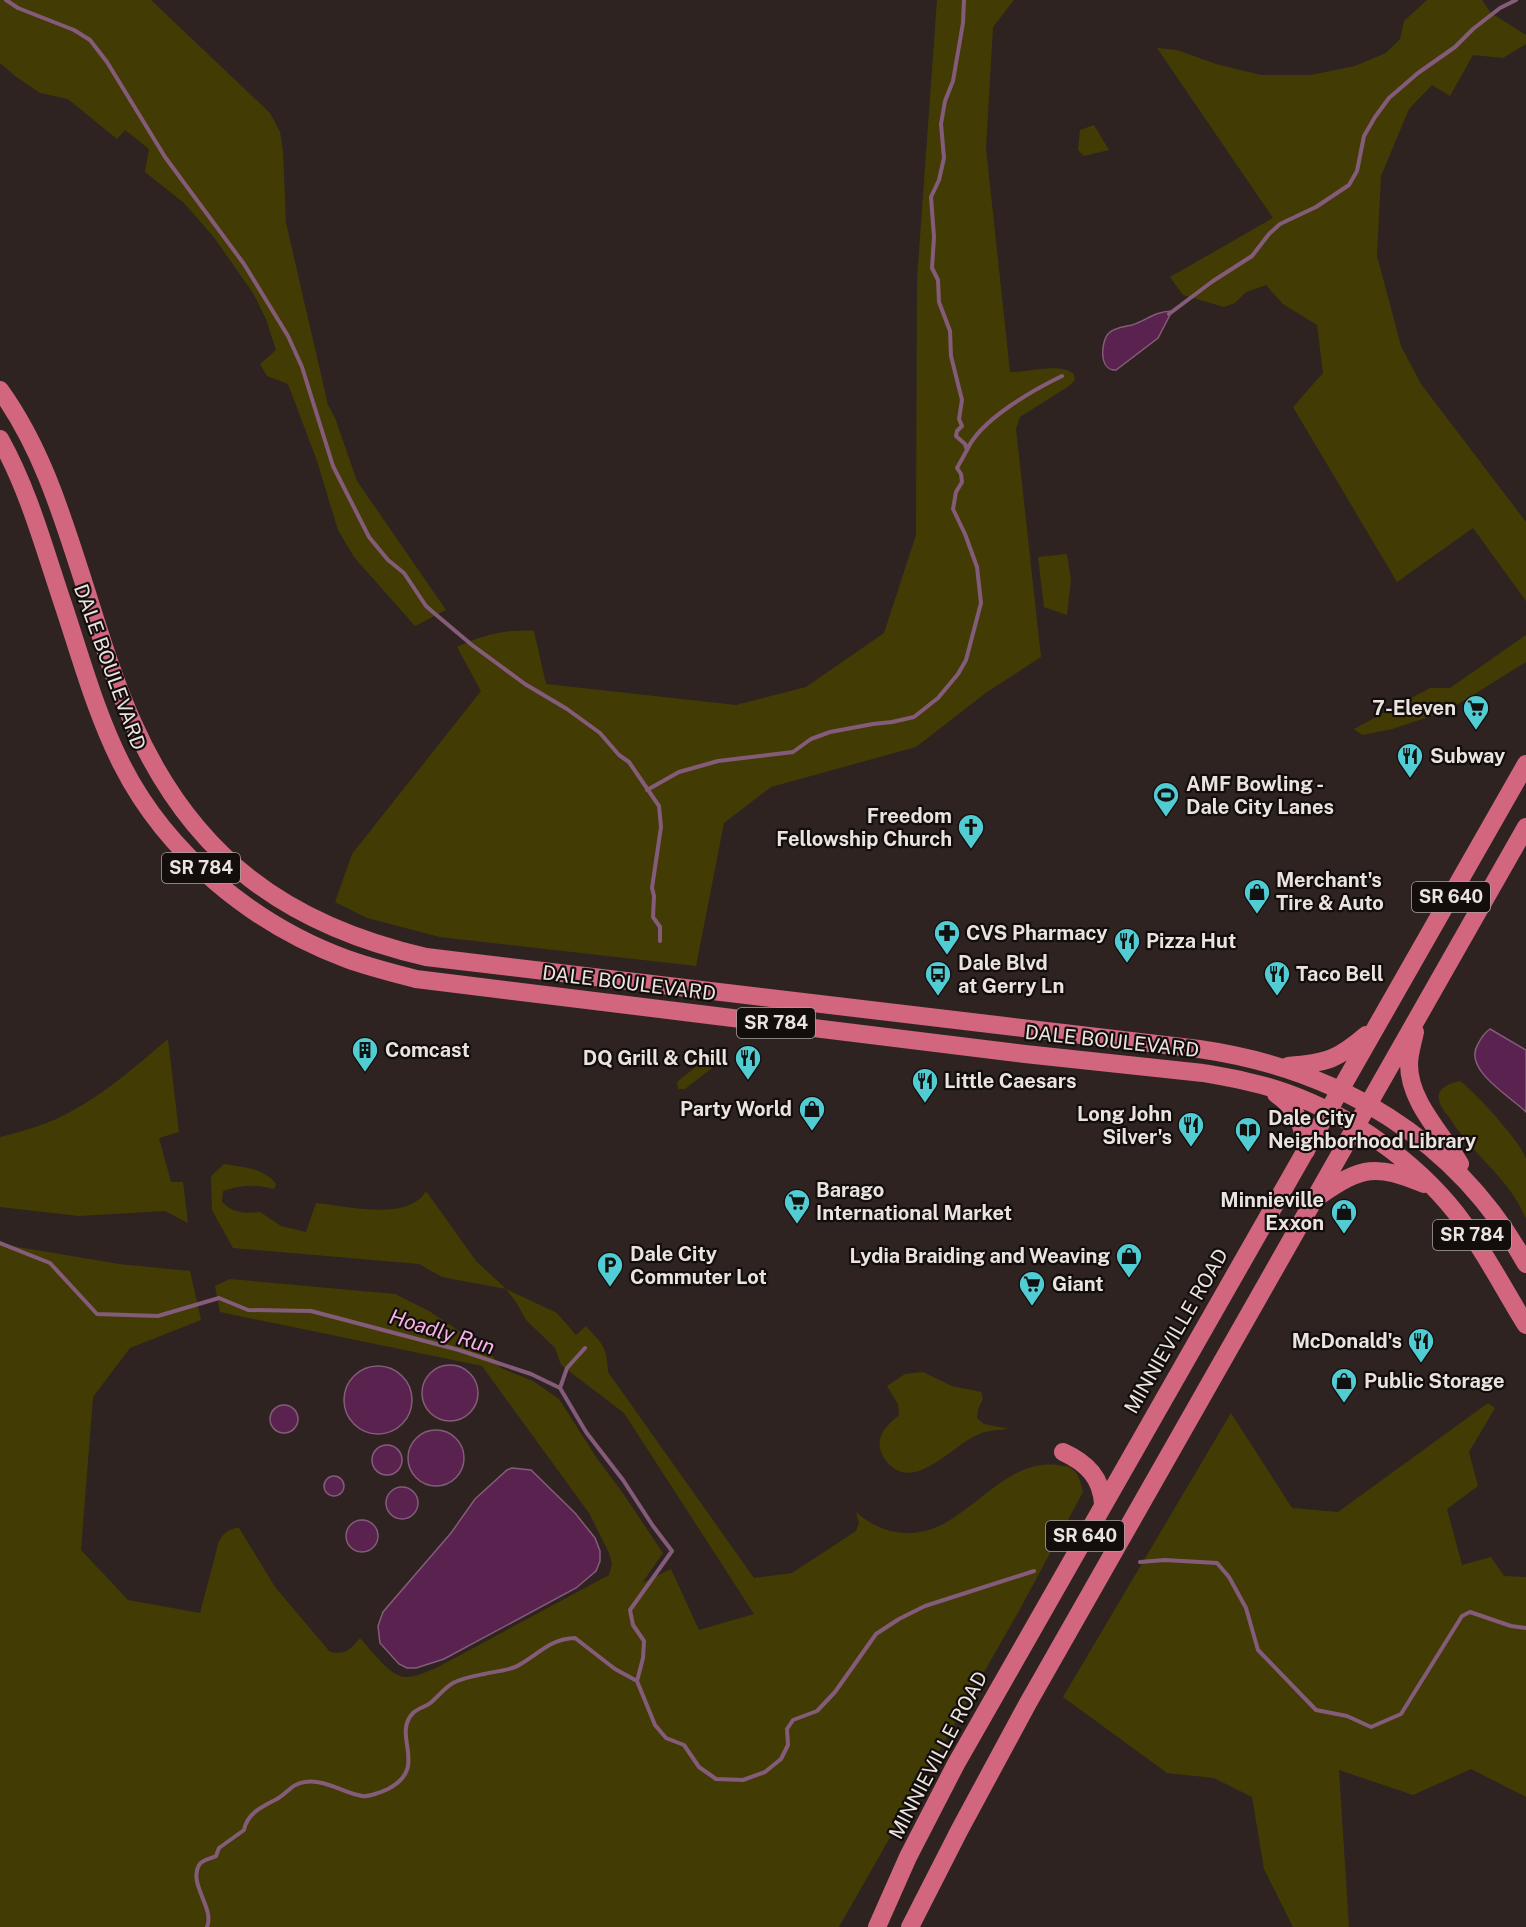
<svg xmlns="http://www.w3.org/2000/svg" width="1526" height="1927" viewBox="0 0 1526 1927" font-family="'Public Sans',sans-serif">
<rect width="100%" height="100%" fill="#2e2320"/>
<path fill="#423c04" d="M0,0h151l119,113 10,19 3,19 3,72 42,182 7,13 22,63 89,129 -31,16 -61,-69 -16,-27 -21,-69 -29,-77 -21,-8 -7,-12 16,-14 -10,-31 -13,-26 -40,-57 -29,-33 -39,-31 4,-23 -24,-19 -8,9 -49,-40 -28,-6 -25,-17 -15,-13z
M937,0h77l-21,27 -7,121 24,224c18,1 49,-10 64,2l1,6 -6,6 -49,31 -4,12 25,228 -54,35 -71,55 -145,40 -47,36 -28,143 -256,-29 -73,-19 -32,-16 17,-48 129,-163 -24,-44c25,-12 50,-18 77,-16l12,53 190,21 70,-18 78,-54 32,-98 1,-256z
M1427,0h55l9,13 35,22v9l-23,14 -30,-3 -23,41 -18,-11 -23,24 -28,67 -4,80 24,90 20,38 105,138v79l-53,-73 -76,54 -104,-175 30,-34 -6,-48 -34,-21 -17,-19 -20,7 -11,11 -11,4 -41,-12 -13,-18 103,-59 -116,-170 20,2 39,14 45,11h50l44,-9 31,-13 14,-14 4,-18z
M1094,125l15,25 -25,6 -6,-6 2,-20z
M1067,554l4,25 -4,36 -23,-8 -6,-50z
M1526,635v27l-79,49 -55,18 -30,6 -8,-6 76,-41h20z
M168,1039l11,93 -20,6 12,44h12l5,41 -23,-12 -86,5 -79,-9v-70c24,-6 49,-13 70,-25 36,-19 67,-47 98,-73z
M704,1060l7,2 1,6 -27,21h-7l-1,-7z
M1460,1081c12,8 64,64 66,78 0,19 0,41 0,60 -15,-39 -53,-64 -75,-99 -4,-6 -11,-13 -12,-20 -3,-12 12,-17 21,-19z
M224,1164c19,3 40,4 52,20l-2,5c-19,-5 -33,-4 -51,2l-1,11c11,11 23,12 38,10l21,14 25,6 10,-29c31,3 92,19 110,-12l50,70 30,28 51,24 19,22 10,-9c17,19 21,21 22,46l146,206 38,-5 64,-42 3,-8 -3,-11c20,18 46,26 73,18 45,-14 81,-76 133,-64 3,0 7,0 9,2 8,5 10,16 12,24l-63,117 -181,318h-839v-683l119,20 71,7 11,49 -71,28 -37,49 -12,153 47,50 72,13 19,-72c5,-8 10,-13 20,-13l36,59 55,65c16,3 20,-2 30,-14 10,11 31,40 46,39 11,0 22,-6 32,-10l171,-92 3,-11 -3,-11 -20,-40 -107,-147 -262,-54 -5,-26 15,-7 165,15 34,17 60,40 12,17 32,13 26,18 37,58 26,35 41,61 -21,30 29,-14 28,61 55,-16 -130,-201 -63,-48 -6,-17 -29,-28 -10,-18 -10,-13 -64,-12 -23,-13 -186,-16 -21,-38 -1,-34z
M923,1372l29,14 29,6 2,6 -5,12 -1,8 7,6 25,5c-11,1 -22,1 -32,6 -25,10 -66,63 -93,23 -4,-7 -6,-14 -3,-22 4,-10 11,-14 18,-21l-1,-11 -11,-18 18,-12z
M1488,1403l7,5 -26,44 9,34 -31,23 15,56 29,-8 13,19 22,1v220l-55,-28 -58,26 -74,-25 10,157h-56l-29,-58 -12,-72 -38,-19 -47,-5 -104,-76 168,-284 61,95 46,4z"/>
<path fill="#59224f" stroke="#845c7a" stroke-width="1.5" d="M1172,311l-14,27 -42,32c-18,1 -15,-30 -7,-37 6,-6 15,-6 23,-8 16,-5 20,-13 40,-14z
M1490,1029l36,21v62c-16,-16 -64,-43 -48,-68 3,-6 6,-11 12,-15z
M422 1393a28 28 0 1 1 56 0a28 28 0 1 1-56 0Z
M344 1400a34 34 0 1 1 68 0a34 34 0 1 1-68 0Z
M270 1419a14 14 0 1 1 28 0a14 14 0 1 1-28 0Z
M408 1458a28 28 0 1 1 56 0a28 28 0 1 1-56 0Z
M372 1460a15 15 0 1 1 30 0a15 15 0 1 1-30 0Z
M512,1468l19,2 44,43 20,25 5,13v10l-4,10 -20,17 -132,71 -28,9h-9l-8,-4 -19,-21 -2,-17 5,-14 68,-79 24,-34 32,-29z
M324 1486a10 10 0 1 1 20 0a10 10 0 1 1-20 0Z
M386 1503a16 16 0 1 1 32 0a16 16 0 1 1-32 0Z
M346 1536a16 16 0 1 1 32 0a16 16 0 1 1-32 0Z"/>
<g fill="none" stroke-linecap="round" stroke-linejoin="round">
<path stroke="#845c7a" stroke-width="4" d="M6,0l12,8 56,22 16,10 17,22 58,95 79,107 44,72 14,31 31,99 36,71 19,23 16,13 22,33 8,7 38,32 53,39 42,25 33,24 19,22 10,7 30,44 2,21 -9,61 2,8 -1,21 7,10v14
M1169,314l44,-33 39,-25 17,-22 11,-10 36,-17 33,-22 8,-14 7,-35 11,-19 14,-19 29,-25 37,-26 18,-18 27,-21 16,-8
M967,450c13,-30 66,-60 95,-74
M647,790l32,-18 39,-11 75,-9 18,-13 19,-7 43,-8 19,-2 22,-5 24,-19 20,-24 8,-14 15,-57 -4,-36 -12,-33 -12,-25 3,-17 6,-10 -1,-8 -4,-6 10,-18 -2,-6 -9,-8 1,-5 5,-5 -3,-7 3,-19 -11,-44 -1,-25 -11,-29 -1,-22 -6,-12 2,-31 -3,-40 8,-17 5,-22 -3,-34 4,-23 8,-20 10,-58 1,-23
M0,1243l50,20 47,51 61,2 61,-18 29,12 63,1 148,39 72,24 29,14 26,44 37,48 30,46 19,25 -42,59 3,15 11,16 -1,17 -6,23
M560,1388l7,-20 18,-20
M1140,1562l25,-2 52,3 12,14 17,31 12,42 58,60 31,6 24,11 30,-13 61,-98 8,-4 41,14 15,2
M207,1927c8,-19 -19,-43 -8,-62 4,-6 12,-6 17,-9l3,-8 25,-18c3,-16 17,-23 31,-30 11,-5 17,-17 30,-18 21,-3 38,11 57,14 6,1 20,-4 26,-7 42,-22 3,-53 25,-76 4,-4 11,-6 16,-9 8,-6 15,-16 24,-21 9,-5 21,-7 31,-9 11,-3 26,-3 35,-9 21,-12 31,-26 56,-27l40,31 22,12 18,44 11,13 18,7 15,22 17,12 27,1 22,-8 16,-13 7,-14 -1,-16 6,-9 24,-9 18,-19 41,-58 23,-15 26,-13 109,-35"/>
<path stroke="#d2667f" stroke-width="18" d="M0,390c39,54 59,116 79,178 17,52 32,106 54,155 59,133 153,202 293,234l773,92c139,20 258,90 327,215
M0,439c29,52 44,109 63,165 18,54 33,110 59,161 45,89 132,160 225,194 22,8 46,14 69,20l609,75 178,19c28,5 57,10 84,20 64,23 127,67 169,120 27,35 47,75 70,112
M1415,1032c-2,10 -6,22 -6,32 0,38 33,69 51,100
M1288,1066c38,-3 49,-6 78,-31
M1276,1094c21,14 28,33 30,57
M1319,1196c43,-30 57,-32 105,-12
M1063,1452c24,11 39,26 40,53
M877,1927l31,-70 48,-93 570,-1000
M910,1927l50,-98 68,-126 498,-876"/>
</g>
<defs>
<g id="supermarket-pin" transform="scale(1.35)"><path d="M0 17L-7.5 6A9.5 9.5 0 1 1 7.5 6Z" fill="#51ccd2" stroke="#130e0c"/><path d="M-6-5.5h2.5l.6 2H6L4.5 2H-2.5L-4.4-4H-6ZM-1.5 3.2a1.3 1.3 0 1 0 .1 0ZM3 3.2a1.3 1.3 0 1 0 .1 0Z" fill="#111"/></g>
<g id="restaurant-pin" transform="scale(1.35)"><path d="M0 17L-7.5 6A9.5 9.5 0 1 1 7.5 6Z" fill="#51ccd2" stroke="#130e0c"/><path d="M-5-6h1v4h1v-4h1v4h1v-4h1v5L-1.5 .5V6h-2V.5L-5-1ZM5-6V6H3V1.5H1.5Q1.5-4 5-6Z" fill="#111"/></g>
<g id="stadium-pin" transform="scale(1.35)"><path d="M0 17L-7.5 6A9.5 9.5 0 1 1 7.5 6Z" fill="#51ccd2" stroke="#130e0c"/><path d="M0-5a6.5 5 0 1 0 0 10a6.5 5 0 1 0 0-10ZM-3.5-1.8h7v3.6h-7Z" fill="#111"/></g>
<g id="church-pin" transform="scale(1.35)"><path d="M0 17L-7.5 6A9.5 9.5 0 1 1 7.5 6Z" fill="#51ccd2" stroke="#130e0c"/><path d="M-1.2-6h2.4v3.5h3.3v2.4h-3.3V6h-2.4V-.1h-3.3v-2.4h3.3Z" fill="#111"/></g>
<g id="shop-pin" transform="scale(1.35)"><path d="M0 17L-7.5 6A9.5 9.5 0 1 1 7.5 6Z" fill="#51ccd2" stroke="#130e0c"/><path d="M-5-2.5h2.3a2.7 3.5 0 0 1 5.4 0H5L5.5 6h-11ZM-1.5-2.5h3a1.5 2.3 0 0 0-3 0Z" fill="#111"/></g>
<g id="pharmacy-pin" transform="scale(1.35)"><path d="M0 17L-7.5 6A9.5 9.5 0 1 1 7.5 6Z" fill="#51ccd2" stroke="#130e0c"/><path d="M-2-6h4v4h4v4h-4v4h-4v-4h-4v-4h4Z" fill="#111"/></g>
<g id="bus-pin" transform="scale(1.35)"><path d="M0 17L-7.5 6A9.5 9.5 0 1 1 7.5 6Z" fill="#51ccd2" stroke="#130e0c"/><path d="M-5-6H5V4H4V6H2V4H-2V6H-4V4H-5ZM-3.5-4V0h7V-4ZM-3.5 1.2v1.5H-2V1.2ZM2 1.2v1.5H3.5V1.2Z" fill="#111"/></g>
<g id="building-pin" transform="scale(1.35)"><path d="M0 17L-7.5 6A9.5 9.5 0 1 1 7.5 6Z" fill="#51ccd2" stroke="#130e0c"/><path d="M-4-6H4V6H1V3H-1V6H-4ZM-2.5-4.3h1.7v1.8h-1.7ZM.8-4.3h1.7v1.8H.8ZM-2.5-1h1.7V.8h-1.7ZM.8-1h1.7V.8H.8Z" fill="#111"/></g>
<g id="library-pin" transform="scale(1.35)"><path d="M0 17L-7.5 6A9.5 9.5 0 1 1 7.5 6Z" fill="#51ccd2" stroke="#130e0c"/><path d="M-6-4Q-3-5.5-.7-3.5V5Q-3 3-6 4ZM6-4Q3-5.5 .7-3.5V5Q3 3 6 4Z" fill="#111"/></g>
<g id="parking-pin" transform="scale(1.35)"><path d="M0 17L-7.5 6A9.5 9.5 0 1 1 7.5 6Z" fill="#51ccd2" stroke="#130e0c"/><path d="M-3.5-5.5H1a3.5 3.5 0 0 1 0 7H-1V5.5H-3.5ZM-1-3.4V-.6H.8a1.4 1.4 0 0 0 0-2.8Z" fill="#111"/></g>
</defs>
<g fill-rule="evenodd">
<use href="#supermarket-pin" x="1476" y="708"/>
<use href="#restaurant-pin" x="1410" y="756"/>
<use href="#stadium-pin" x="1166" y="795"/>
<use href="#church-pin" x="971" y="827"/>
<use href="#shop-pin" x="1257" y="892"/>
<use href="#pharmacy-pin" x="947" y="933"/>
<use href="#restaurant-pin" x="1127" y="941"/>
<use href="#bus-pin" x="938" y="974"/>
<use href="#restaurant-pin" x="1277" y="974"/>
<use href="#building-pin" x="365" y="1050"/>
<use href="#restaurant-pin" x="748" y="1058"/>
<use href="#restaurant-pin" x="925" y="1081"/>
<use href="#shop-pin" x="812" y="1109"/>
<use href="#restaurant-pin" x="1191" y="1125"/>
<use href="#library-pin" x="1248" y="1130"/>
<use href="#supermarket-pin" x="797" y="1202"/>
<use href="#shop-pin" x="1344" y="1212"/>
<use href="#shop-pin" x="1129" y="1256"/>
<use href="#parking-pin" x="610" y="1265"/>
<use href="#supermarket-pin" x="1032" y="1284"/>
<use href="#restaurant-pin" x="1421" y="1341"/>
<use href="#shop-pin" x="1344" y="1381"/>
</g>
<g text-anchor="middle" stroke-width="4.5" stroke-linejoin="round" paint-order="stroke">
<g fill="#130e0c" stroke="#aaa3a0" stroke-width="1.5">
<rect x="162" y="853" width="78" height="30" rx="4.5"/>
<rect x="1412" y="882" width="78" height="30" rx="4.5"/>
<rect x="737" y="1008" width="78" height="30" rx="4.5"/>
<rect x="1433" y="1220" width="78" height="30" rx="4.5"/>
<rect x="1046" y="1521" width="78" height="30" rx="4.5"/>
</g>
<g font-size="18" font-weight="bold" fill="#eae3e0">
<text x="201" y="874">SR 784</text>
<text x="1451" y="903">SR 640</text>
<text x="776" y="1029">SR 784</text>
<text x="1472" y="1241">SR 784</text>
<text x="1085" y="1542">SR 640</text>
</g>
<g font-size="20" fill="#eae3e0" stroke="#130e0c">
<text transform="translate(110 667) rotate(70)" y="7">DALE BOULEVARD</text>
<text transform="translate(629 983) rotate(7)" y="7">DALE BOULEVARD</text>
<text transform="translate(1112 1041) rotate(6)" y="7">DALE BOULEVARD</text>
<text transform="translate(1176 1331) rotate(-60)" y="7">MINNIEVILLE ROAD</text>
<text transform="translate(938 1755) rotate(-62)" y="7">MINNIEVILLE ROAD</text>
</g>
<g font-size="20" font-weight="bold" fill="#eae3e0" stroke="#130e0c" text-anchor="start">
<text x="1456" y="715" text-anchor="end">7-Eleven</text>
<text x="1430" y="763">Subway</text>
<text x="1186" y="791">AMF Bowling -<tspan x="1186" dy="23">Dale City Lanes</tspan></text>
<text x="952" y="823" text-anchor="end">Freedom<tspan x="952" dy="23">Fellowship Church</tspan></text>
<text x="1276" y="887">Merchant's<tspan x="1276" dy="23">Tire &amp; Auto</tspan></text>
<text x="966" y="940">CVS Pharmacy</text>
<text x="1146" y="948">Pizza Hut</text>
<text x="958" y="970">Dale Blvd<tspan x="958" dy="23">at Gerry Ln</tspan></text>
<text x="1296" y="981">Taco Bell</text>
<text x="385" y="1057">Comcast</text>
<text x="728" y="1065" text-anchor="end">DQ Grill &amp; Chill</text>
<text x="944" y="1088">Little Caesars</text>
<text x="792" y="1116" text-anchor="end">Party World</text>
<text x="1172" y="1121" text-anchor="end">Long John<tspan x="1172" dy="23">Silver's</tspan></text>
<text x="1268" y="1125">Dale City<tspan x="1268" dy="23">Neighborhood Library</tspan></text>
<text x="816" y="1197">Barago<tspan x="816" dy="23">International Market</tspan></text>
<text x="1324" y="1207" text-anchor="end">Minnieville<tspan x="1324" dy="23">Exxon</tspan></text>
<text x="630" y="1261">Dale City<tspan x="630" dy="23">Commuter Lot</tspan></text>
<text x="1110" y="1263" text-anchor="end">Lydia Braiding and Weaving</text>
<text x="1052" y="1291">Giant</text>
<text x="1402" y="1348" text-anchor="end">McDonald's</text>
<text x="1364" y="1388">Public Storage</text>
</g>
<g font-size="21" font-style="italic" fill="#f8b2e8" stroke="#130e0c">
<text transform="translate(442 1332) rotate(17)" y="7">Hoadly Run</text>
</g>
</g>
</svg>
